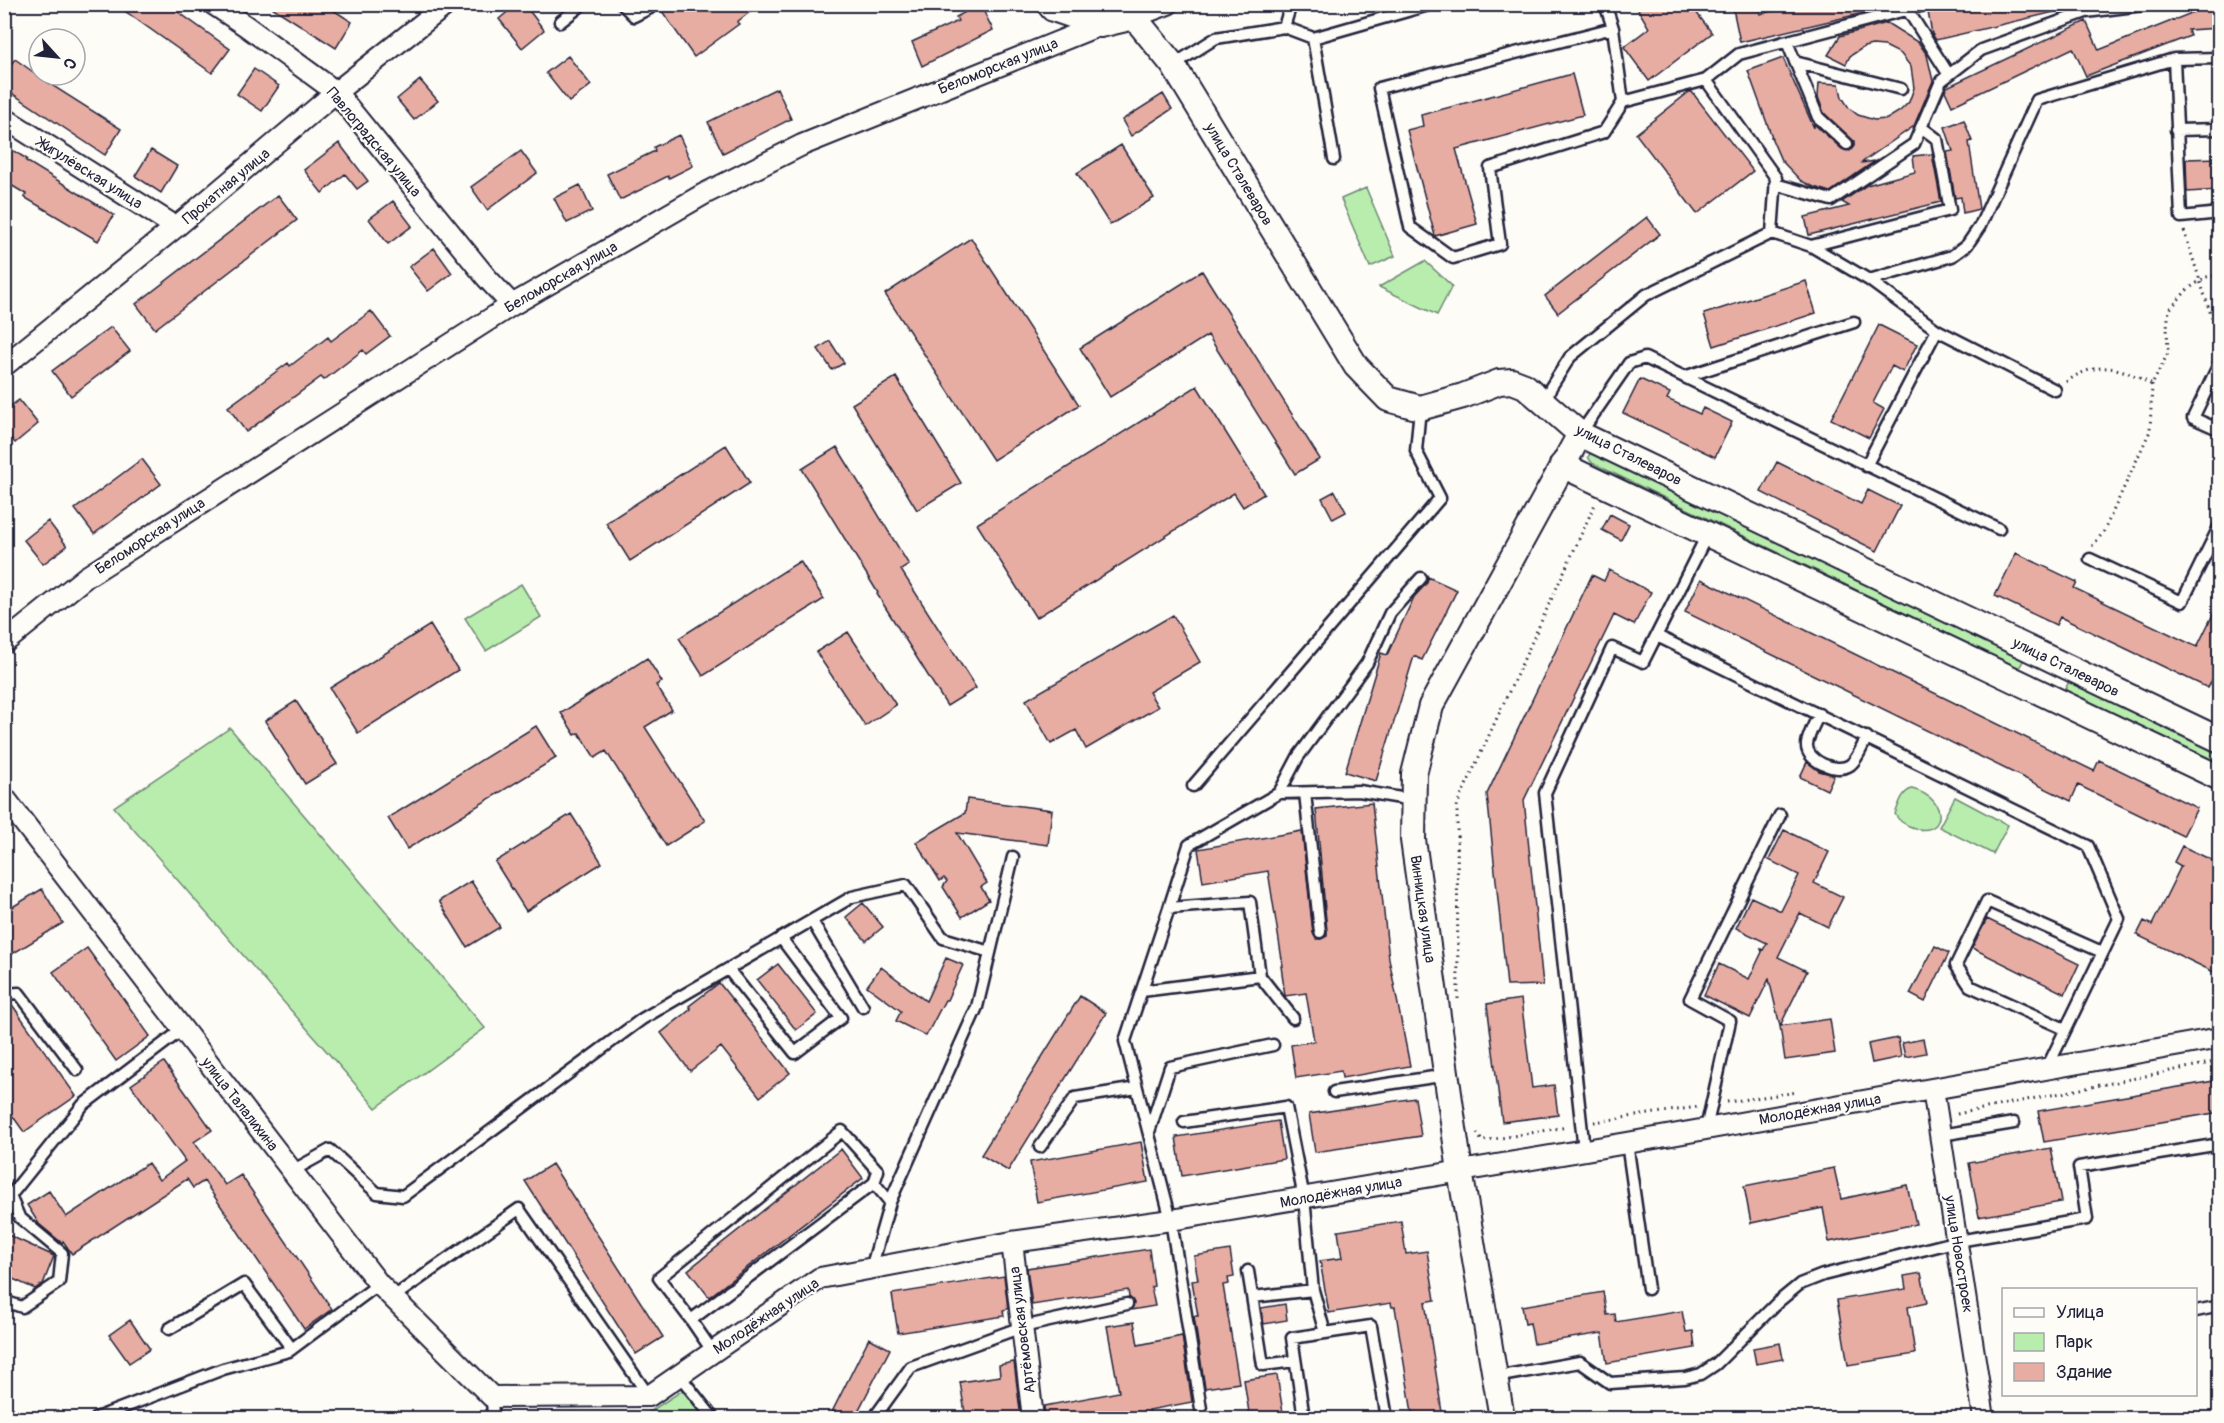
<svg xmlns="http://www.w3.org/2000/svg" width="2224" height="1423" viewBox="0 0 2224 1423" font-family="Pangolin,sans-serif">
<rect width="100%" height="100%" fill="#fdfcf7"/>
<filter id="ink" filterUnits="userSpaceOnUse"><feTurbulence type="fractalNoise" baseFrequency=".0167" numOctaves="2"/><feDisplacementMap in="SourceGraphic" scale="12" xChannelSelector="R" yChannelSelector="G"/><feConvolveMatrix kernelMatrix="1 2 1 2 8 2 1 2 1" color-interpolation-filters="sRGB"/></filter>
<g filter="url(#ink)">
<path fill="#b9edae" stroke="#6e8874" stroke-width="1.5" d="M1366,188l29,68 -25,11 -29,-68z
M1425,261l27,25 -15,29 -58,-28z
M1593,449l434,205 -8,14 -427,-205 -4,-6z
M521,584l20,33 -55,34 -21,-33z
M2072,675l147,71v23l-156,-75z
M230,728l255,300 -109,80 -262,-301z
M1912,789c40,10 33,53 -3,37 -6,-3 -10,-5 -14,-12 4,-9 6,-22 17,-25z
M1955,797l53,28 -15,29 -54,-27z
M689,1386l18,32h-67z"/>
<path fill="#e7ada3" stroke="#22223b" stroke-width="1.5" d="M115,4h52l63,45 -18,24z
M267,4h57l28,18 -16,26z
M517,4h7l20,26 -22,18 -23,-29z
M657,4h103l-23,18 2,2 -45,33z
M980,4l13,26 -71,36 -10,-24 46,-21 -2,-4z
M1635,4h55l22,29 -63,48 -25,-34 25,-19z
M1732,4h27l1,10 40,-10h75l1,6 -136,32z
M1935,4h127l1,6 -127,30 -4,-6 -4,-22 5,-2z
M2194,4h26v24l-32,2 2,6 -104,40 -13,-28 -121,58 -7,-15 2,-4 139,-66 13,29 95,-38z
M1887,23l32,20 8,12 6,26 -19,45 -53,37 14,-2 -45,31 -16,-5 -13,-6 -20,-21 -10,-23h1l-24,-66 35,-13 31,70v-4l28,25 8,2 4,-5v-5l-30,-28 -6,-16 1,-14 20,1 3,13 7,11 9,7 16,5 13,-1 13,-8 9,-9 5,-14 -3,-21 -10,-13 -16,-8 -13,-1 -8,2 -14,9 -4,8 -18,-9 12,-19z
M568,56l23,29 -22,17 -23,-29z
M15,59l38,27 68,43 -16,26 -101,-67v-15z
M254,69l25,17 -17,25 -25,-17z
M1572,74l11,41 -127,34 21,75 -42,12 -28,-106 16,-4 -2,-11z
M420,80l18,21 -24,19 -17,-21z
M777,88l14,31 -68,34 -15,-31z
M1689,92h3l61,79 -56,43 -61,-80z
M1163,94l9,15 -41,27 -9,-16z
M1964,120l8,21 -3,1 10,67 -16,4 -2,-16 -6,1 -8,-46 6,-1 -8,-24z
M679,135l14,31 -24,12 -1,-2 -48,24 -13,-26 48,-23 -1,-4z
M339,143l29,38 -11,8 -12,-15 -23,19 -18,-23z
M4,145l23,14 -1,2 88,54 -16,26 -74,-44 2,-3 -22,-13z
M1121,145l33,53 -44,27 -33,-52z
M151,150l26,16 -16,27 -26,-17z
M521,151l16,22 -50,37 -16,-23z
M1932,154l9,48 -132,33 -4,-18 44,-11 -7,-4 25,-17 48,-13 -2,-16z
M2220,158v32l-33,2 -1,-33z
M580,185l12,26 -25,12 -13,-25z
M278,195l19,25 -142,109 -19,-25z
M393,201l19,25 -24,18 -19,-25z
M1647,217l13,17 -102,79 -13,-17z
M971,238l108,167 -86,55 -108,-166z
M434,248l18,25 -24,18 -19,-24z
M1202,271l118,188 -25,15 -87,-139 -98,62 -30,-49z
M1806,281l10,32 -102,33 -10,-32z
M371,311l19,25 -24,18 -3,-4 -39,30 -3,-3 -75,55 -18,-25 60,-44 2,3 38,-29 3,4z
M1879,325l38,19 -14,28 -11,-6 -19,37 11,6 -15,29 -38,-19z
M111,327l19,24 -59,45 -19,-25z
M830,341l14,22 -12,7 -14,-21z
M896,377l65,106 -44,27 -65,-106z
M1640,379l30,14 -3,6 33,15 3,-6 29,14 -17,35 -92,-44z
M1197,386l67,108 -21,13 -9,-14 -198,125 -59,-94z
M19,400l19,24 -23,19 -11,-13v-19z
M726,445l24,38 -120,78 -24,-38z
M837,447l72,118 -8,5 75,118 -29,18 -70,-112 1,-1 -76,-124z
M142,459l19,25 -67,50 -19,-25z
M1777,462l84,42 7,-14 32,16 -23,45 -116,-59z
M1335,491l11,21 -13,7 -11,-21z
M1610,514l19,10 -8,16 -19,-10z
M48,521l19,25 -24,18 -19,-24z
M2016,553l61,29 -3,6 123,59 23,-47v76l-5,-2 -7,14 -148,-71 -4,8 -61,-29z
M800,561l24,38 -121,77 -24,-38z
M1609,570l42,22 -17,33 -20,-10 -90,185 19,185 -36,1 -20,-192 105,-219 12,6z
M1428,577l29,13 -35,70 -8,-4 -38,125 -31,-9 36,-119 6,2 27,-58 13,-14z
M1701,579l393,192 5,-11 98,48 -14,28 -105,-51 -7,16 -386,-189z
M1173,615l27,47 -51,30 9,15 -72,42 -10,-19 -25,14 -25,-44z
M430,625l28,45 -100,63 -28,-45z
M848,632l48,73 -31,21 -49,-74z
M647,658l15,24 -6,3 16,25 -27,17 60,94 -39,25 -60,-95 -11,7 -16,-25 -4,2 -14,-22z
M296,701l41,63 -32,20 -40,-63z
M536,726l20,32 -149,91 -19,-31z
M1807,762l12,9 15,4 -7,15 -27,-13z
M967,799l85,11 -4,35 -91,-12 30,50 -6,4 8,13 -27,17 -19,-30 4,-6 -3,-3 -4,3 -24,-39 49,-29z
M1372,803l17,156 21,107 -68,12 -1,-7 -45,7 -5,-33 23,-4 -8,-48 -21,3 -4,-30h2l-15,-95 -65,11 -5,-33 104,-18 11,102 3,6h5l6,-3v-5l-11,-122z
M571,814l31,49 -76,48 -31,-49z
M1784,830l45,22 -15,31 29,14 -15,30 -28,-14 -22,44 29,14 -27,55 -11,-47 -19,39 -46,-23 15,-31 30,15 13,-27 -1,-3 2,1 4,-7 -31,-15 15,-31 30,14 18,-36 -30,-15z
M2182,846l38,18v111l-83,-40 7,-14 8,4 29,-59 -7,-4z
M471,881l29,46 -33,20 -28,-46z
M42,889l21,34 -59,36v-47z
M863,903l20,24 -17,14 -20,-24z
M1987,919l92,45 -14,30 -93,-46z
M1935,946l14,7 -24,49 -15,-8z
M87,948l63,88 -34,25 -63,-89z
M946,958l17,7 -16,35h-2l-19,36 -30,-15 5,-10 -34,-25 14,-19 45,34z
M778,964l39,50 -21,16 -39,-50z
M719,983l71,90 -30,24 -39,-50 -31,24 -29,-38 30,-24 -2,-3z
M1080,996l26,17 -98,158 -27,-16z
M1521,999l11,89 22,-3 4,30 -56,7 -15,-118z
M13,1006l63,90 -52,36 -20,-28v-92z
M1830,1019l5,34 -50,7 -5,-34z
M1898,1038l3,19 -29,6 -4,-19z
M1923,1039l3,14 -21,4 -3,-14z
M164,1062l48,68 -18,12 31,43 16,-10 91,134 -28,20 -100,-148 -11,7 -6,-9 -115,75 -9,-13 -1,2 -23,-19 -12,-19 22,-14 17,26 82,-54 11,17 26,-19 -54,-76z
M2220,1080v32l-176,30 -6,-31z
M1415,1098l6,38 -106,16 -6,-38z
M1278,1121l6,38 -102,17 -6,-39z
M1141,1142l7,40 -111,20 -7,-40z
M2051,1148l10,54 -82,15 -10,-54z
M841,1149l22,29 -154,119 -21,-27z
M552,1164l111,173 -27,17 -111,-173z
M1834,1168l7,31 66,-14 9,39 -87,18 -6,-34 -72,15 -7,-37z
M1401,1221l5,33 21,-3 8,49 -10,2 18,117h-30l-18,-112h-3l-1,-4 -62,10 -9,-52 22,-3 -4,-27z
M4,1233l50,23 -11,28 -8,5 -31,-14z
M1149,1249l5,37 -3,1 4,19 -24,4 3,-7 -5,-6 -1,-7 -96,15 -5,-37z
M1230,1250l4,27 -6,1 1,6 -6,1 16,98 -34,5 -11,-72h4l-6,-35 6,-1 -4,-24z
M1921,1273l6,30 -19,4 7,47 -67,11 -11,-65 69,-11 -2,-13z
M1004,1276l4,33 -5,1 1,6 -106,17 -6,-39z
M1603,1292l4,23 8,-1 1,8 66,-11 4,21 7,-1 2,17 -88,15 -5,-30 -68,11 -4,-21 -5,1 -3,-18z
M1285,1304l2,16 -23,4 -3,-16z
M130,1320l20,29 -21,14 -20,-28z
M1134,1322l4,23 44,-9 10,66 -43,8 2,9h-106l-1,-13 75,-14 -12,-66z
M869,1338l21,11 -36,70h-10l-12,-7z
M1780,1343l3,16 -27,5 -3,-16z
M1014,1362l7,57h-14l-1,-6 -40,6 -6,-37 40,-6 -1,-11z
M1277,1375l7,44h-34l-6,-39z"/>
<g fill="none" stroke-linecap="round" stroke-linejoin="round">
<g stroke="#22223b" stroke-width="15">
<path id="service" d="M622,4l12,12 16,-8
M1907,9l42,66
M560,22l19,-15 -2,-3
M1284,27l29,11 119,-34
M1613,28l-234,60 31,139 43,31 47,-14 -10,-76 114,-36 19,-30
M1313,38l21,121
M1787,42l31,75 29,27
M2220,58l-46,1 7,158 39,-4
M1795,62l106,27
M1173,65l43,-27 68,-11 7,-23
M1706,80l33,-26 189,-50
M2176,130l44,-1
M1775,184l56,16 83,-56 27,-63 40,-31 105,-38 65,-8
M1772,233l39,13 58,34 68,50 118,60
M1811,246l139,-36 -13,-71 -16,-12
M1869,280l83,-24 15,-11 13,-19 57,-126 137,-41
M2220,362l-27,56 27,12
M1684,377l170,-55
M1545,403l6,-16 19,-30 76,-62 126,-62 4,-55 -70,-98 -83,22 -10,-74 -8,-24
M1580,434l49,-71 16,-5 354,171
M1866,466l71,-136
M2090,559l92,43 38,-77
M1657,636l431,210 31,73 -72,149
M1819,714c-4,9 -11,21 -12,30 -2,17 30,30 43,21 8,-6 12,-19 17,-28
M1193,786l247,-288 -24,-47 4,-43
M1305,793l15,139
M1413,800l-54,-9 -80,2 19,-36 69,-94 23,-50 31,-35
M1169,908l20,-63 90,-52
M812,921l51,86
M728,969l67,84 46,-35 -60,-80
M1260,976l33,42
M1142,991l118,-15 -10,-74 -81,6 -44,133 46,179 30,189
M4,994l15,-1 58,77
M2065,1029l-95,-43 -14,-21 31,-64 115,51
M1334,1092l113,-17
M1184,1122l102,-15 18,91 9,92 12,43 46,-7 16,92
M1706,1129l24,-108 -40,-22 90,-184
M1149,1132l21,-65 103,-22
M1941,1135l73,-12
M1627,1143l21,146
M1040,1147l35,-49 62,-10
M1584,1150l-39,-357 67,-145 31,14 64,-127
M292,1171l38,-21 47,43 26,3 239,-177 210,-122 54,-12 37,53 47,14
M871,1269l19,-67 87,-195 36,-150
M1248,1271l15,94 32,-4
M1253,1297l60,-7
M392,1298l127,-89 130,187
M4,1301l18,6 37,-25 3,-29 -43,-36 -9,-21 73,-91 100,-76
M2196,1311l24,-5
M691,1320l-32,-42 183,-147 36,40 -4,12
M169,1329l75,-45 48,65
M713,1352l-22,-32 183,-137 16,19
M679,1375l34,43
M1495,1377l85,-15 30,21 75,-5 16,-4 15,-10 62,-62 22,-18 23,-9 135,-34 129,-22 -8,-52 141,-23
M492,1397l1,21
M96,1418l127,-49 66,-18 90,-67
M874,1418l37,-51 111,-40 105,-23
M1304,1418l-12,-80 33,-5"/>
</g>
<g stroke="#22223b" stroke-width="24">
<path id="minor" d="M213,4l33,22 90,66 150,185 26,28
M1134,17l34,-13
M4,118l172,109
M4,366l172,-139 160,-135 111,-88
M4,643l82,-66 426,-272 192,-111 98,-49 298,-120
M4,797l375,487 113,113 157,-1 171,-118 192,-36 159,-22 456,-77 593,-105
M1933,1089l51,329
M1012,1242l21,176"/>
</g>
<g stroke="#22223b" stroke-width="28">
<path id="tertiary" d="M1049,4l4,5 47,16 34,-8 39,48 183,301 32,33 32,9 43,-12 36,-14 13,-1 13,5 55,48 640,306
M1562,465l658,313
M1502,1418l-42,-247 -47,-331 1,-66 17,-68 149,-272"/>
</g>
<path stroke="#22223b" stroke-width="3" stroke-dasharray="1.5 4.5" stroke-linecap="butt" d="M2184,231l36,112
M2066,382c32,-23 56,-15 86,3l16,-32 -1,-26 2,-17 19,-21 18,-12 14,-2
M2092,546l11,-13 47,-102 2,-46
M1458,999l-1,-194 139,-303
M1727,1102l71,-10
M1957,1114l263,-53
M1594,1122l103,-15
M1477,1133l5,8 85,-14"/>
<use href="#service" stroke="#fdfcf7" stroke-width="10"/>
<use href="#minor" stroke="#fdfcf7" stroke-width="20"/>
<use href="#tertiary" stroke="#fdfcf7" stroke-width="24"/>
</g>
</g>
<g text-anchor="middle" stroke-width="4.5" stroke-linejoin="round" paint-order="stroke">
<g font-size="15" fill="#22223b" stroke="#fdfcf7">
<text transform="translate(998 66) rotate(-22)" y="5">Беломорская улица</text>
<text transform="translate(374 142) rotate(50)" y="5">Павлоградская улица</text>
<text transform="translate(90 173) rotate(32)" y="5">Жигулёвская улица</text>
<text transform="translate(1239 174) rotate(59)" y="5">улица Сталеваров</text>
<text transform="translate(226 186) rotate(-40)" y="5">Прокатная улица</text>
<text transform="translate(561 277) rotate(-30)" y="5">Беломорская улица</text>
<text transform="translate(1629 455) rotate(27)" y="5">улица Сталеваров</text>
<text transform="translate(150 536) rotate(-33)" y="5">Беломорская улица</text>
<text transform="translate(2066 667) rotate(26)" y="5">улица Сталеваров</text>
<text transform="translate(1423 909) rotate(82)" y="5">Винницкая улица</text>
<text transform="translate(240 1104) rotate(52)" y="5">улица Талалихина</text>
<text transform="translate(1820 1109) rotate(-10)" y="5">Молодёжная улица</text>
<text transform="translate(1341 1192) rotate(-10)" y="5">Молодёжная улица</text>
<text transform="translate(1959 1254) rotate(81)" y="5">улица Новостроек</text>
<text transform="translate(766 1316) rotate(-34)" y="5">Молодёжная улица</text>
<text transform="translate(1022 1330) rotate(-97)" y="5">Артёмовская улица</text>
</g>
</g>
<rect width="2224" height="1423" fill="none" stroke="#fdfcf7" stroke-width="24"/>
<rect x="12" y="12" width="2200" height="1399" fill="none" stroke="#22223b" stroke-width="2" filter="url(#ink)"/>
<rect x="2002" y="1288" width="195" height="108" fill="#fdfcf7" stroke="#a5a5ac" stroke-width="1.5"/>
<rect x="2014" y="1308" width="30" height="9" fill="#fdfcf7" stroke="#a5a5ac" stroke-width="1.5"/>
<text x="2056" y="1318" font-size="18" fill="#22223b">Улица</text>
<rect x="2014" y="1333" width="30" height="18" fill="#b9edae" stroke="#a5a5ac" stroke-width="1.5"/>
<text x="2056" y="1348" font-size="18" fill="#22223b">Парк</text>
<rect x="2014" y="1363" width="30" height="18" fill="#e7ada3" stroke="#a5a5ac" stroke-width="1.5"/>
<text x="2056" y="1378" font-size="18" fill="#22223b">Здание</text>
<g transform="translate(57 57) rotate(117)"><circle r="28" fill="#fdfcf7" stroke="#a5a5ac" stroke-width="1.5"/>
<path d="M0-4.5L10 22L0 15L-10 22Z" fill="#22223b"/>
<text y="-9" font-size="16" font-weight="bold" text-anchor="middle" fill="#22223b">С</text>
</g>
</svg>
